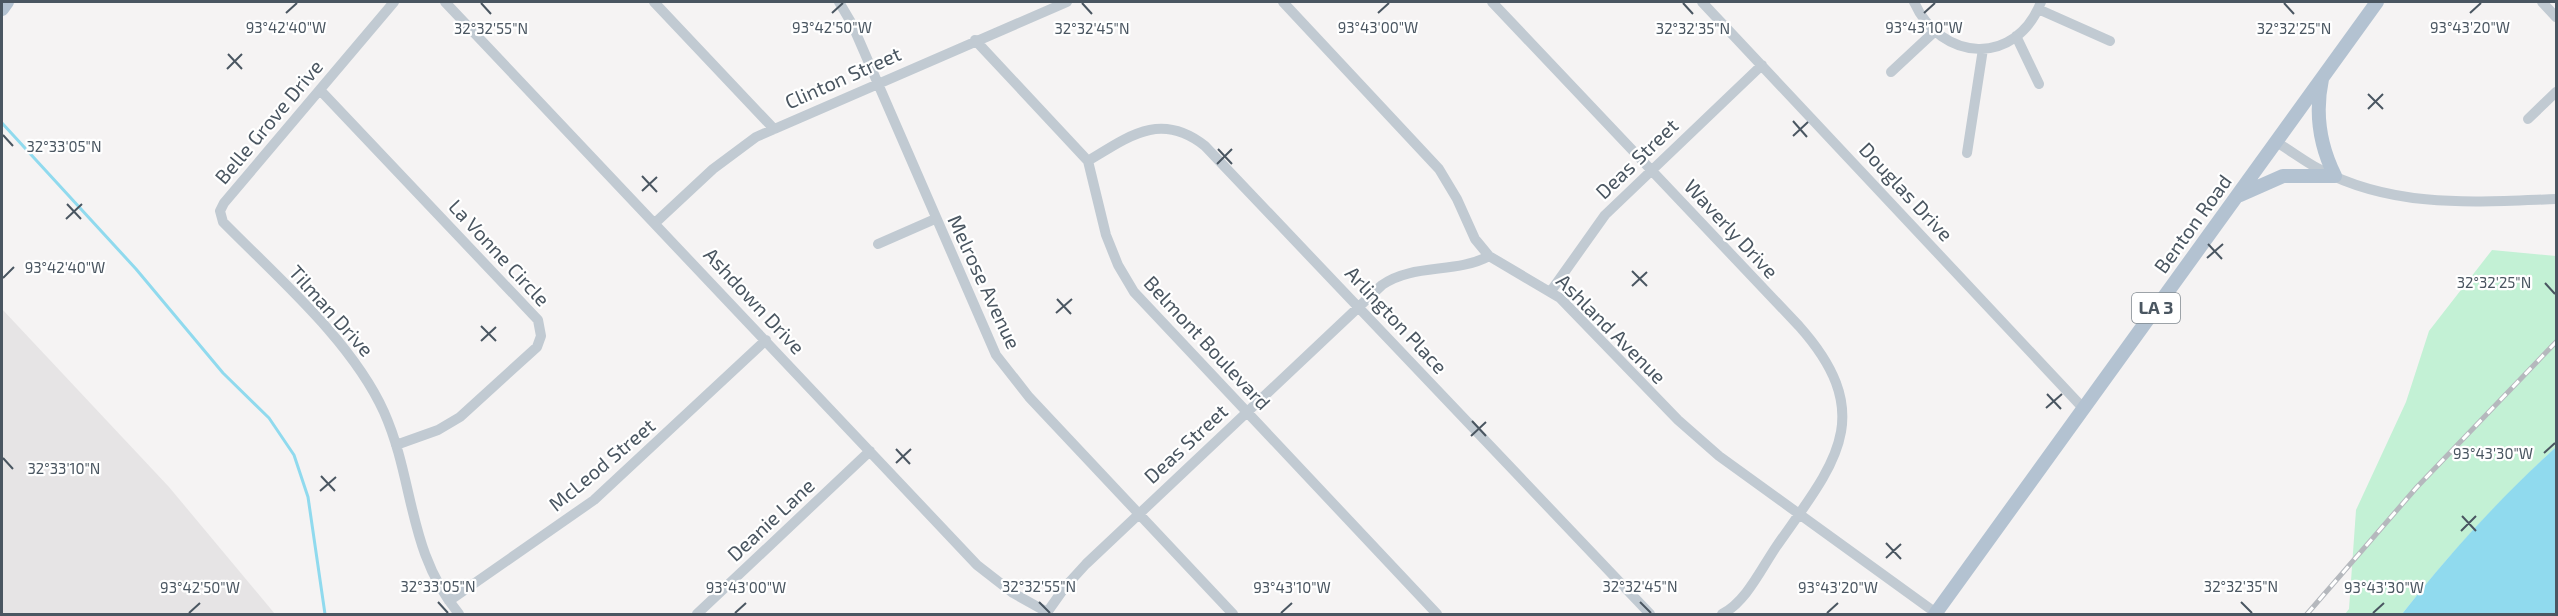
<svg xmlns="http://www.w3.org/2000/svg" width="2558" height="616" viewBox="0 0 2558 616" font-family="'Exo 2',sans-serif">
<rect width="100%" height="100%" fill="#f5f3f3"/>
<path fill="#e6e4e5" d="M2,309l167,178 106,127h-273z"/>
<path fill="#c3f1d5" d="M2492,250l64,6v191c-56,52 -107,107 -154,167h-57l4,-5 7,-99 50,-108 23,-71z"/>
<path fill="#90daee" d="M2556,447v167h-154c47,-60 97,-115 154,-167z"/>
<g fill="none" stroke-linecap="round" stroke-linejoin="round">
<path stroke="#90daee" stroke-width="3" d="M2,123l134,146 87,104 46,45 25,37 14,42 17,117"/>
<path stroke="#c1cad2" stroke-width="10" d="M394,2l-170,201 -4,8 3,11c54,55 129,119 161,190 31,70 23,139 75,202
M445,2l532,563 36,28 34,19
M654,2l120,127
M839,2l13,22 144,331 33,42 204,217
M1283,2l156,167 18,30 18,40 14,17 71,42 118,122 41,36 217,157
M1492,2l307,324c81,91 34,139 -23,221 -15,22 -30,55 -54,67
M1702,2l381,406
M1914,2c27,60 102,65 127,0
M2542,2l14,15
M2038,9l72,32
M2016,36l23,48
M975,40l113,121 18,74 12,30 16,27 303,322
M1891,72l43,-40
M320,90l218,230 3,16 -4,11 -77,70 -22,13 -42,15
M2528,119l28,-27
M2276,142c14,8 28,19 43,27 75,40 156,33 237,30
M1967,153l16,-104
M1088,161c41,-25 73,-50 117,-15l445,468
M655,223l58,-54 43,-32 311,-135
M878,244l57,-25
M1551,291l54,-76 157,-150
M449,601l145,-101 172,-160
M697,614l173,-163
M1046,614l19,-27 21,-23 296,-279c31,-22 74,-11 107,-29"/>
<path stroke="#b3c2d1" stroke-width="14" d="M2,9l5,-7
M2322,79c-7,33 -2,67 13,97
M2240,195l43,-19h52
M1935,614l442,-612"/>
<g stroke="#b5b8bd" stroke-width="5">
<path id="rail" d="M2307,614l110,-127 139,-145"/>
</g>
<use href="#rail" stroke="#fff" stroke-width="3" stroke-dasharray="9" stroke-linecap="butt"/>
</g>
<path fill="none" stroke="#4a5661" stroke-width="2" d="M481,3l10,11M1082,3l10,11M1683,3l10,11M2284,3l10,11M286,13l11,-10M832,13l11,-10M1378,13l11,-10M1924,13l11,-10M2470,13l11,-10M228,54l14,15M227,69l15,-15M2368,94l15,15M2368,109l15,-15M1793,121l14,16M3,135l10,11M1793,136l15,-14M1218,149l14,15M1217,164l15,-15M642,176l15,16M642,191l15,-14M67,204l14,15M66,219l16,-15M2208,244l14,15M2207,258l16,-14M1632,271l15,15M3,278l11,-11M2545,283l10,11M1632,286l15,-14M1057,299l14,15M1056,313l16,-14M481,326l15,15M481,341l15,-14M2047,394l14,15M2046,408l16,-14M1472,421l14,15M1471,436l15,-14M896,449l14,15M2544,453l11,-10M3,458l10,11M896,463l15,-14M321,476l14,15M320,491l16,-14M2462,516l14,15M2461,531l15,-15M1886,543l15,16M1886,558l15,-14M438,602l10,11M1039,602l11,11M1640,602l11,11M2241,602l11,11M189,613l11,-10M735,613l11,-10M1281,613l11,-10M1827,613l11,-10M2373,613l11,-10"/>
<g text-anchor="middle" stroke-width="4.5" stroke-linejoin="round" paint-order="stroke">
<rect fill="#fff" stroke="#808990" stroke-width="1.5" x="2132" y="293" width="48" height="30" rx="4.5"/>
<g font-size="18" font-weight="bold" fill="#4a5661">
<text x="2156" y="314">LA 3</text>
</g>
<g font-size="20" fill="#4a5661" stroke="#fff">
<text transform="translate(843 78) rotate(-24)" y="7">Clinton Street</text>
<text transform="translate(269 122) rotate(-50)" y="7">Belle Grove Drive</text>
<text transform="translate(1637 159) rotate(-44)" y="7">Deas Street</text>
<text transform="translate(1906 192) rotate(47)" y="7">Douglas Drive</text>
<text transform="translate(2193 224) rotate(-54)" y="7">Benton Road</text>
<text transform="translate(1731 229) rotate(47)" y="7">Waverly Drive</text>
<text transform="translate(499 253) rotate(47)" y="7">La Vonne Circle</text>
<text transform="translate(984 282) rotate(65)" y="7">Melrose Avenue</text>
<text transform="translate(754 301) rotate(47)" y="7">Ashdown Drive</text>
<text transform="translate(331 311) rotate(48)" y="7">Tilman Drive</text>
<text transform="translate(1396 320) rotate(47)" y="7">Arlington Place</text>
<text transform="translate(1611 329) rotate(45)" y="7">Ashland Avenue</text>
<text transform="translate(1207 343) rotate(47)" y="7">Belmont Boulevard</text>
<text transform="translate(1186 444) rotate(-43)" y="7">Deas Street</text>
<text transform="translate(602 465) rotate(-40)" y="7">McLeod Street</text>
<text transform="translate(771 520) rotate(-43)" y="7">Deanie Lane</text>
</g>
</g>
<g font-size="15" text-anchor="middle" fill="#4a5661" stroke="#fff" stroke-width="4.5" stroke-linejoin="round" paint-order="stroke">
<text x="286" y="33">93°42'40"W</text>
<text x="832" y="33">93°42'50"W</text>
<text x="1378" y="33">93°43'00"W</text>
<text x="1924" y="33">93°43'10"W</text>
<text x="2470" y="33">93°43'20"W</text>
<text x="491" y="34">32°32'55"N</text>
<text x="1092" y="34">32°32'45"N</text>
<text x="1693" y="34">32°32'35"N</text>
<text x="2294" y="34">32°32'25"N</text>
<text x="64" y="152">32°33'05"N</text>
<text x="65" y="273">93°42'40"W</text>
<text x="2494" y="288">32°32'25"N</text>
<text x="2493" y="459">93°43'30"W</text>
<text x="64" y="474">32°33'10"N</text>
<text x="438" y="592">32°33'05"N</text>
<text x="1039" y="592">32°32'55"N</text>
<text x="1640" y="592">32°32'45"N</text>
<text x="2241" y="592">32°32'35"N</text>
<text x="200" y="593">93°42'50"W</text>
<text x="746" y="593">93°43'00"W</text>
<text x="1292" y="593">93°43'10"W</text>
<text x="1838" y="593">93°43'20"W</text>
<text x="2384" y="593">93°43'30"W</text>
</g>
<rect width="2558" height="616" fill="none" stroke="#4a5661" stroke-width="6"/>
</svg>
